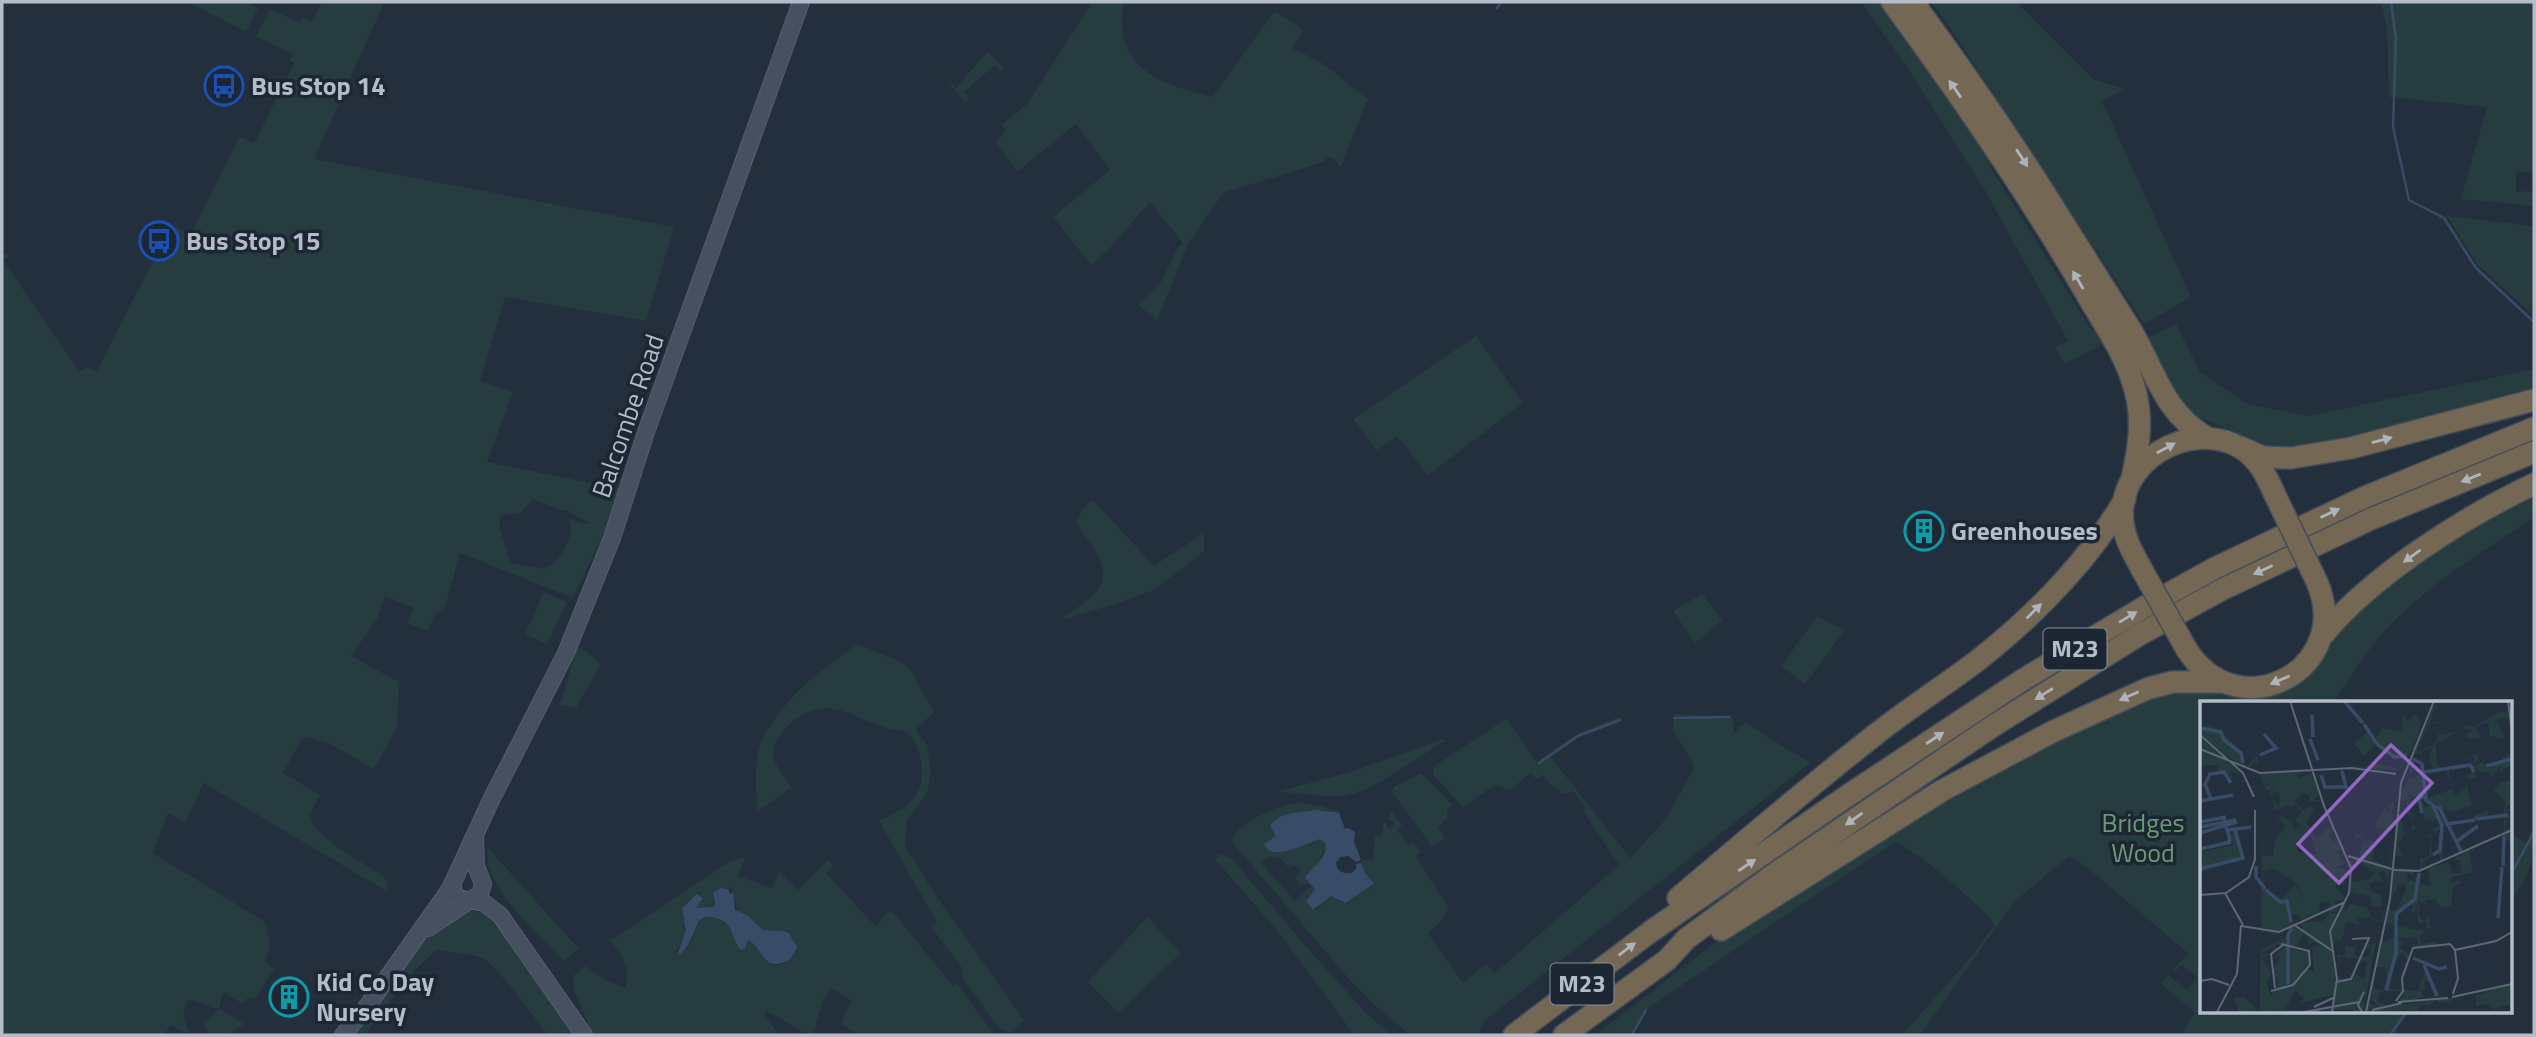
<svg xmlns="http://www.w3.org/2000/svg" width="2536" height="1037" viewBox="0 0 2536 1037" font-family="'Titillium Web',sans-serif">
<rect width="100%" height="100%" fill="#242f3e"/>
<path fill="#263c3f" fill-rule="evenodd" d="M187,2h59l12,6 -12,24z
M322,2h53l8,3 -69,154 360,68 -28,94 -141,-24 -25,84 33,11 -26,70 133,27 -10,31 -37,78 -113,-45 -15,54 -11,9 -6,15 -20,-8 5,-15 -28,-12 -8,23 -26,37 48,26 -2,45 -23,42 -45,-26 -22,-6 -5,2 -19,34 37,22 -10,18c2,26 54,49 74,64l4,6 -2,8 -182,-108 -19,39 -17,-9 -15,40 112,69 5,24 -5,16 10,6 -21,31 -5,-3 -6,8 -20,-12 -4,16c-12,2 -20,-11 -32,-7l-4,15 7,19 -19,-10 -7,10h-162v-783l7,4 -6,4 76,111 8,-4 10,4 63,-124 4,1 10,-22 17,8 49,-97 14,7 40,-81 -4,-3 3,-6 -37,-17 14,-28 30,14 2,-5 10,4zM533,499l30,12 1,-2 25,14 -8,1 -11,-5c5,18 -10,43 -26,50l-34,-6 -11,-37 2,-10 20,-3z
M1092,2h32c-12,64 34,82 88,95l63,-86 29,19 -12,18 30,15 46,36 -27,67 -12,-10 -6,6 -100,31 -35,51 -31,76 -19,-15 23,-23 16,-33 6,-6 -33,-41 -42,48 -17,15 -38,-48 57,-47 -34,-46 -58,47 -22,-28 10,-13 -5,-5 26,-21z
M1861,2h21l111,159 -4,4 103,166 4,-2 9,14 -40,21 -10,-17 13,-6 -82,-149 -79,-125z
M1931,2h86l76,77 31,10 -22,12 89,196 -47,27 -198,-302z
M2381,2h153v170h-18v19l18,1v14l-73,-7 26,-92 -98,-10 -2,-66z
M987,52l18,16 -4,3 -6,-6 -31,27 6,7 -6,3 -25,-34 17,20z
M2447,216l87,10v90l-56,-51z
M2176,324l24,48 47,32 61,12 226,-47v21l-209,54 -35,5 -16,-1 -78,-32 -19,-18 -31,-59z
M1476,336l47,67 -95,72 -31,-39 -20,14 -24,-31z
M2534,489v29c-52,33 -114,72 -155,119 -17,20 -30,44 -47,66h-130v308h208l-14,19 4,5h-219l14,-23 -34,-28 7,-9 19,15 10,-13 -16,-12 -6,7 -3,-2 17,-16 -100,-85 -20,-13 -55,46 -94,133h-18l63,-71 30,-39c-13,-19 -79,-75 -100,-83l-247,166 -16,27h-37l134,-103 264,-160 155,-78 64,-5 19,5 53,-4 21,-12 16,-17 16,-35 77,-64z
M1092,499l62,67 50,-33v16l-4,6 -46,35 -45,16 -49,14c28,-21 57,-31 36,-69 -6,-10 -15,-18 -19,-29l5,-13z
M544,592l23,10 -20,42 -22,-10z
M1702,594l20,26 -27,23 -22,-32z
M1817,617l28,13 -40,54 -24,-18z
M858,644l45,19 8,8 23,41 -19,18 12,15 4,27 -4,21 -20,27 -2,26 29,47 90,127 -14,13 -12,-6 -35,-48 -2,-13 -30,-39 6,-5 -58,-101c23,-11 43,-20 43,-49 0,-12 -5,-32 -15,-39 -6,-4 -14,-3 -21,-5 -15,-4 -45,-21 -61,-20 -14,1 -28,8 -38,19 -23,24 -14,36 5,60l-35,25c0,-21 -4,-50 4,-70 3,-8 9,-16 14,-23 22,-33 52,-53 83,-75z
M577,647l10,5 14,12 -25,44 -16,-3z
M1674,714l53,2 7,4 -1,16 7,-10 6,-3 64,40 -327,259 -4,13h-69l-39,-33 -22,-23 -118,-138c5,-18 52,-39 70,-38 12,1 26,5 38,8v2l-18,-3 -17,3 23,33 -12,23 -9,7 1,5 4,3 -12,1 -4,-8 6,-6 -7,-6 -4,4 -10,-11 -11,-1 -8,6 34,38 18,-16 3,6 -10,12 5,6h5l15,-13 13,7 29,-17 -10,-16 -2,-10 12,-1 2,-23 6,1 3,-15 3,1 -1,4 6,2 2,-7 -6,-2 3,-9 11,14 -5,5 11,15 6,-3 7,10 -5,4 33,53 -8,12 -13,12 35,50 23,-19 9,9 124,-108 -36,-54 3,-3 -13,-17 -9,3 -14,-10 -7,-9 -7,4 -5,-6 -21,17 -15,-5 -32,22 -29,-31 -1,-9 73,-48 31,43 36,-26 46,-19 3,4 -43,16 -28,20 79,101 36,-39 28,-51 -2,-7 -19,-30z
M1443,739l1,2c-26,16 -72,52 -102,55 -22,2 -44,-5 -66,-4l78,-21z
M1420,774l7,4 25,27 -5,6v8l-9,8 7,11 -13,8 -40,-54 2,-5z
M2534,825c0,31 -3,51 -24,75v-67l16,10z
M488,848l91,101 -15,12c-23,-24 -84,-76 -76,-113z
M1220,855h6l7,5 76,90 56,62 26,23h-37l-73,-100 -66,-76z
M745,858l-7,18 34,12 7,-16 19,18 30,-30 5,6 -7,7 50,54 10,-14 7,-1 60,74 4,-2 37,51h-136l-17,-12 11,-22 -21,-13 -8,12 -10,35 -11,-3 -36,-22 -2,5 15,20h-186l-19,-45 -1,-14 13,-10 19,14 20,8c6,-21 -2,-32 -15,-47l120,-80zM732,887l5,24 10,4 16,15 24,2 7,8v14c-22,28 -30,-5 -46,-14l-5,10c-12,-10 -6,-15 -13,-24 -7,-10 -22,-12 -31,-5l-9,22 -9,11 -4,-3c3,-7 8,-13 9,-21 3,-16 -14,-26 13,-35l4,2 -7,11 17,-1 1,-17z
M469,910l18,4 10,10 81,111h-30l-40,-52 -22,-23 -10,-4 -40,-6 -27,26 -44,59h-13l78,-102z
M1147,917l34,36 -63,60 -30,-31z
M220,1009l24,15 -17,11h-17l-7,-11z"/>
<path fill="#394c67" d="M1317,810l22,3 6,16 3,-1 7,4 -1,10 7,18 -5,2 -8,-6 -8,1 -4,6c1,9 8,11 16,10l4,-4v-5l5,-1 4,10 9,11 -29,19 -14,-7 -18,14 -7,-8 9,-13 -10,-11c7,-11 24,-21 20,-35l-5,-4c-15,5 -35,17 -51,12l-5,-7 12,-8 -6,-10c9,-15 31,-13 47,-16z
M721,888l7,1 2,5 3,-2 2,18 12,5 16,15 21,1 5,2 8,14c-3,7 -6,14 -15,16 -19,6 -21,-17 -34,-23l-3,8 -4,2c-11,-12 -6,-27 -25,-32 -7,-2 -11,-2 -17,3l-10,22 -8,11 -3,-1 8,-23 -4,-22 15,-14 6,4 -7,10 17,-1 2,-3 -2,-12z"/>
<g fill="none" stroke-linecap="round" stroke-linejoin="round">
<path stroke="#394c67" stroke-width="2.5" d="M2391,2l5,37 -3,88 16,73 35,18 32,50 58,54
M1497,8l4,-6
M1674,718l56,-1
M1539,763l39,-27 42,-16
M2510,876l24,-44
M1632,1035l14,-25
M2390,1035l17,-24"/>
<g stroke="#565f6c" stroke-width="18">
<path id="secondary" d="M453,882v8l5,8 26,5 16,12 84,120
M428,928l52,-34 3,-10 -7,-18 -1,-29
M343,1035l25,-30 82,-116 41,-89 75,-147 46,-115 34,-106 155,-430"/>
</g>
<g stroke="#434c59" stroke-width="24">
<path id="highway" d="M1892,2c68,93 134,188 192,288 18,32 42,64 51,100 8,28 4,56 -2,84
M1913,2c47,64 93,130 136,198 27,43 55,87 82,130 24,40 32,82 75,107
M2240,447l23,10 28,1 60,-10 183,-48
M2141,568c-8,-15 -16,-28 -18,-45 -8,-61 66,-105 118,-75 18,11 26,29 34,47
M2322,636c49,-60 142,-119 212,-152
M2187,650c53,81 167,18 130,-68
M1678,898c65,-55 130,-111 197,-163 36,-29 76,-53 112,-82 51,-41 105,-97 138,-154
M1721,930l222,-140 111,-59 95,-43 24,-6h46
M1514,1035l136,-103 203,-140 171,-113 117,-70 74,-41 150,-71 169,-69
M1564,1035l103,-75 19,-21 94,-69 213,-144 146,-91 82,-45 150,-71 163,-67"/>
</g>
<use href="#secondary" stroke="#465061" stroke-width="16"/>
<use href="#highway" stroke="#746855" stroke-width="21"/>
<g stroke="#434c59" stroke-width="24" stroke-linecap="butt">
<path id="highway-bridge" d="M2275,495l42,87
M2141,568l46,82"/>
</g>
<use href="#highway-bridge" stroke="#746855" stroke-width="21"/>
</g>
<defs><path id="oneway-solid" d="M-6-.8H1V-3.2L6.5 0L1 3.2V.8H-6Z" transform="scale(1.75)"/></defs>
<g fill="#aeb4bd">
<use href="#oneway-solid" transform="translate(1955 89) rotate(-125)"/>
<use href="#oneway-solid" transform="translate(2022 158) rotate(57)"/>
<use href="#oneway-solid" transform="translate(2078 280) rotate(-120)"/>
<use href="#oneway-solid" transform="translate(2382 440) rotate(-15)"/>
<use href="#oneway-solid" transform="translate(2166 448) rotate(-28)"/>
<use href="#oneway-solid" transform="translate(2471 478) rotate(158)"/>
<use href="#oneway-solid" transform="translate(2330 513) rotate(-25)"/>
<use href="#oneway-solid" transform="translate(2412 556) rotate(144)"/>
<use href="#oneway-solid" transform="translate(2263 570) rotate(155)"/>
<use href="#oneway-solid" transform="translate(2034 611) rotate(-45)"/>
<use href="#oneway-solid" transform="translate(2128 617) rotate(-31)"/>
<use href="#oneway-solid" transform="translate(2280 680) rotate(157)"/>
<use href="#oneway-solid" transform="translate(2044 694) rotate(148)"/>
<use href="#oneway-solid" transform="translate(2129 696) rotate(156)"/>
<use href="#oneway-solid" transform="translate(1935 738) rotate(-33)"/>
<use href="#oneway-solid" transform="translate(1854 819) rotate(145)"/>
<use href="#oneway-solid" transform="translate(1747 865) rotate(-34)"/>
<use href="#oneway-solid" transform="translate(1627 949) rotate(-37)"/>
</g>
<defs>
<g id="bus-ring" transform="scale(2.0125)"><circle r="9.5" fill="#1d2633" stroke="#1a4fb4" stroke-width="1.5"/><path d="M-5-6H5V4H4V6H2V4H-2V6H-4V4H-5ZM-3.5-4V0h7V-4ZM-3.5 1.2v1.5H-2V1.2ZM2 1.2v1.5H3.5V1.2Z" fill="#1a4fb4"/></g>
<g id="building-ring" transform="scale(2.0125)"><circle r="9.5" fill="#1d2633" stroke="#0f9aa8" stroke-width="1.5"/><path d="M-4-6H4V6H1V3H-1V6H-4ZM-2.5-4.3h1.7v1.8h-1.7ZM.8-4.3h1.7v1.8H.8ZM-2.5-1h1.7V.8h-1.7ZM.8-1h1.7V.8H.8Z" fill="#0f9aa8"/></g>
</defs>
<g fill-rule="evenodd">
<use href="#bus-ring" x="224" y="86"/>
<use href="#bus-ring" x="159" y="241"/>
<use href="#building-ring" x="1924" y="531"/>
<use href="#building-ring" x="289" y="997"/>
</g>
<g text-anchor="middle" stroke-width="7" stroke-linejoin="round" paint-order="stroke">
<g fill="#1d2633" stroke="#878f9c" stroke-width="2">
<rect x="2043.5" y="628.5" width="63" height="41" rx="5"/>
<rect x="1550.5" y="963.5" width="63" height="41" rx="5"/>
</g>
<g font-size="24" font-weight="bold" fill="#b4bcc9">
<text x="2075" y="657">M23</text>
<text x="1582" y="992">M23</text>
</g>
<g font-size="26" font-weight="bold" fill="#b4bcc9" stroke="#1d2633" text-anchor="start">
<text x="251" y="95">Bus Stop 14</text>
<text x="186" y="250">Bus Stop 15</text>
<text x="1951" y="540">Greenhouses</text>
<text x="316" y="991">Kid Co Day<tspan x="316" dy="30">Nursery</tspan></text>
</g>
<g font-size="26" fill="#b4bcc9" stroke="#1d2633">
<text transform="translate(628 416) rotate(-71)" y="9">Balcombe Road</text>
</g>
<g font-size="26" fill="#6b9a76" stroke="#1d2633">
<text x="2143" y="832">Bridges<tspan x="2143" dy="30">Wood</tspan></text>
</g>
</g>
<g transform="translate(2200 701)">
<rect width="312" height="312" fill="#242f3e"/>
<path d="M236,0l-2,7 3,-6 1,7h-4l-4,14 9,-1 -1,-11 1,10 -1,14 19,-3 -21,12 1,21 12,5 5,26 13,-10 5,19 -20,7 -11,-4 2,5 5,9 26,-1v-5l13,-6 3,8 13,-3 3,-12 -12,-13 7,-8 10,-2v22l-5,7h5l-4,4 4,7 -4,-1 -2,11 6,-1v12l-7,-1v-23l-29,4 -26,2 4,11 -17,-26 6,11 1,41 -2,3 -3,-11 -14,9 2,7 -3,-6v4l-3,4v-11l9,-3 2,-19 -5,-1 6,-1 -1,20 8,-5 1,-21 -5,3 -4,-2 9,-4 -2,-6 -13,1 -5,-19 7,6 3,-7 -22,-7 2,18 6,3h-5l1,5 5,-3 -5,4 -5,-8v-13l-6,1 -3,16 6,6 -1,9 8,-2 2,-6 5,5 -13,4 -7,11 4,12h-7l2,-33 1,-12 4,-21 7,-11 1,-17zM239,22l-3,21 -20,9 13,-29zM232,46l-3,13 5,11 -23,7 3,-23 6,-2 2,9 -7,-2 7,4v-12zM246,69l7,19 -26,9 1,-8 9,-4 -11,2 -2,-16zM300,10l9,2 1,4 -14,3 9,19 -15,-3 -2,-14 -13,5 6,11 -13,1 -2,-5 8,-4 -9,-1 -1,-4 9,2zM203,12l5,8 7,-7 6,8 -4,16 -18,33 -44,-4 24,-3 20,5 7,-13h-10l-3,-5 -4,3 -13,-10 -12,12 -10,-12 14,-13 6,9 8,-12 19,4zM11,24l25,20 11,22 10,-11 1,-15v25l-2,-5 -7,6h-7l-42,-32v-7zM0,36l38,34 2,5 -10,-5 4,12 -6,-10 -11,-3 2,-5h-19zM275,53h6l-5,1 3,4 -7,8 9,-5 8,7 20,-15 2,11 -12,8 1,-8 -6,10 -3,-7 2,8 -12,4 10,-4 -1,-4h-11l-5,-5 2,10 -6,2 -5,-3 8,-3 -3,-7 -6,1 11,-5 -1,-5 -11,4zM96,68l6,4 -4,1 -1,5 16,-7 4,13 2,9 -6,6h8l-11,2 -1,-7 -5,-2 -9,7 7,10 9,-4 3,4 -7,12 9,16 15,-12 3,5 -6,5 6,6 6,-4 4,9 -8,4 6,7 -3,3 8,1 -11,6 10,1 -3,12 5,2 -13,3 11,13 -11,2 3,9 -6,4h7l4,-11 3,9 4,-8 -5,-2 23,6 3,11 10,2 6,-19 -5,20 -11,-2 -1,-3 -12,1 2,7 -14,-3 -4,19 -11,-1 6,3 -4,3 3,38 2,-6 13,4 3,-9 10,6 3,-14 -2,-5 -9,5 5,-6 -21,-2 -1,5 -3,-8 9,2v-10l9,1 4,-9 -4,18 15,1 2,-8 -9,-2 14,-5 -11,58 -1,-7 -6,10 7,-2 -2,11 -5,-4 2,4 -13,-3 -38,3 43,-7h-18l2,-19 -2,9 -35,8 5,-4 -8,-9 -11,19 19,2 -44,1 2,-194 1,38h10l2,-16 10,-13 -7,-9 4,-2 10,6 2,8 7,-5 -6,-5 6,-7 -5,-9 -10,7 5,-7 -16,6 -2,-12 6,10 1,-14 -8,-4 1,7 -3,-4 3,-9 -4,9 -4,-7v7l-1,-7 15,-5 -16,4 -3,-11h16l-16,-2zM111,134l5,19 -18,-2 -2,-11zM73,167l23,15 7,15 -8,-13 -13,14 -17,-11 -3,-17zM129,200v13l-6,7 -22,2 3,9 -12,-7 -1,-10 7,-1 3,5 18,-7 1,-9zM89,225l3,8 -31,15 -1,-14 5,-5 10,5zM104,233l6,6 -2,6 5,-4 8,3 -9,3 2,23 -13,-2 8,-4 -1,-13 -14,-2zM79,243l6,3 -10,8 6,2 -10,15 7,11 -7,14 -4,-13 4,-12 -9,-13 9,-5h-10zM194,100l-5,79 -7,-10 -4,4 6,9 -8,-3 -7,4v6l13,6 -1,11 -9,-1 -2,-9 -20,-5v-30l9,-6 3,-13h8l-8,-3 -2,-4 -5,3 3,5 -3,-3v-7h5l4,6 12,2 -4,18 17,6 3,-37 -16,-1v-5l9,-16v4l6,1 -4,-7zM153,160l22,11 -5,7 -18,3zM35,130l7,26 -42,11v-16l34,-7 -4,-11zM269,149l4,22 -22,5 1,7 6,-4 3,2 -8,6 -2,18 -9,2 -7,-9 -10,1 1,4 -8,-3 1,7h8l-8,1v8l5,4 5,-4 2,11 -6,1 3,-6 -10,-1 -1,-17 -3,7 -2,2 1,-13 -15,15 -1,10 28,5 -6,6 4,7 14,-3 -2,4h5l-21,2 -12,-3 11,1v-7h-20l6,5 -5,4 11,9 -2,5 -6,-8 -7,10 -5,26 28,2 7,-21 7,10h-8l1,9 -5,1 4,7 -19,5 -4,-1 3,-10h-24l-3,10 8,3 -4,4 76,-11 -10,6 -12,-2 -8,6 -5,-3 -6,8 -11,-3 -33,3v-4l-5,4 1,-10 11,5 -7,-7v-19l11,-51v12l14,-6 -2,-10 -9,-3 3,-14 7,1 10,-19v-6l-7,-1 -7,13 2,-38 1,9 17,1 2,6 -7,-2 1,8 8,-1 3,-8 -4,-3 5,1 1,14 9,1 -1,-8 -7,1 8,-2 -2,-8 21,-6 3,11h9l-1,-13h-7zM175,266h11l1,23h-10l-4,-5zM311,283v20l-19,6 -4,-6 -12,2v-11zM34,296h11l13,15h-19z" fill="#263c3f" fill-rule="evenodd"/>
<path fill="none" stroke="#394c67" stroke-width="3.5" d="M144,0l19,22M112,14l1,22M164,23l13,20 17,13 13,-1M0,27l21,4 3,8 17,13 2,10M110,38l8,21M60,54l16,-7 -12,-14M213,58l9,5 4,36 5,4M286,65l26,-7M224,71l46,-7 4,7M121,74l4,12h21l-4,-16M11,98l-6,-15 5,-10 14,-2 7,11M0,100l33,-6M232,103l10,21 -2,25 -7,5M235,106l5,1 7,16 28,-4M222,112l-3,-14 6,-3M23,115l7,24 -3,3M276,118l32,-4M0,121l26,-5M248,124l13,26M0,126l36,-7M28,129l23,-3M0,132l37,-11M257,140l21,-15M0,148l31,-7M56,165v11l9,12M303,165l1,-30M0,168l43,-11 -8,-28M66,189l14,12 7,-1 4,21M298,217l4,-51M213,257l26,11 8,-2M224,264l13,31M88,283v-49l4,-7M186,289l10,-37v-39l19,-15 4,-26"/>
<path fill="none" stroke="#5e6776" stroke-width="2" d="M90,0l34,105 27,62 -2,25 -19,38 7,48 -5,33M308,0l4,30M0,34l43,38 11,24M0,48l60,24 92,-5 44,6M148,155l47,14 24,1 93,-41M25,192l18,32M0,194l26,-2 23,-16 6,-18v-49M93,223l41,28M41,225l38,6 66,-30M81,243l28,7 1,14 -17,20M255,249l41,-9 16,-9M0,280l12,-2 17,6M136,281l15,-3 18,-41 -17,1M75,287l-4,-34 12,-9M71,290l22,-6M253,293l5,-16 -3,-28M252,296l60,-13M196,300l7,-10 -1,-13 11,-30 37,-4 5,6M198,301l50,-4M114,306l21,-10M172,309l30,-7M17,311l20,-38 4,-49M104,311l55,-10M162,311l-4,-7 6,-13M166,311l24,-113 11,-116 33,-82"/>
<path fill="#9266c3" fill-opacity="0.15" stroke="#9266c3" stroke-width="3.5" d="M191,44l41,38 -93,100 -41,-39z"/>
<rect width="312" height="312" fill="none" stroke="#b4bcc9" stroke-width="3.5"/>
</g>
<rect width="2536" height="1037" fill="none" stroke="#b4bcc9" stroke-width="7"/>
</svg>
